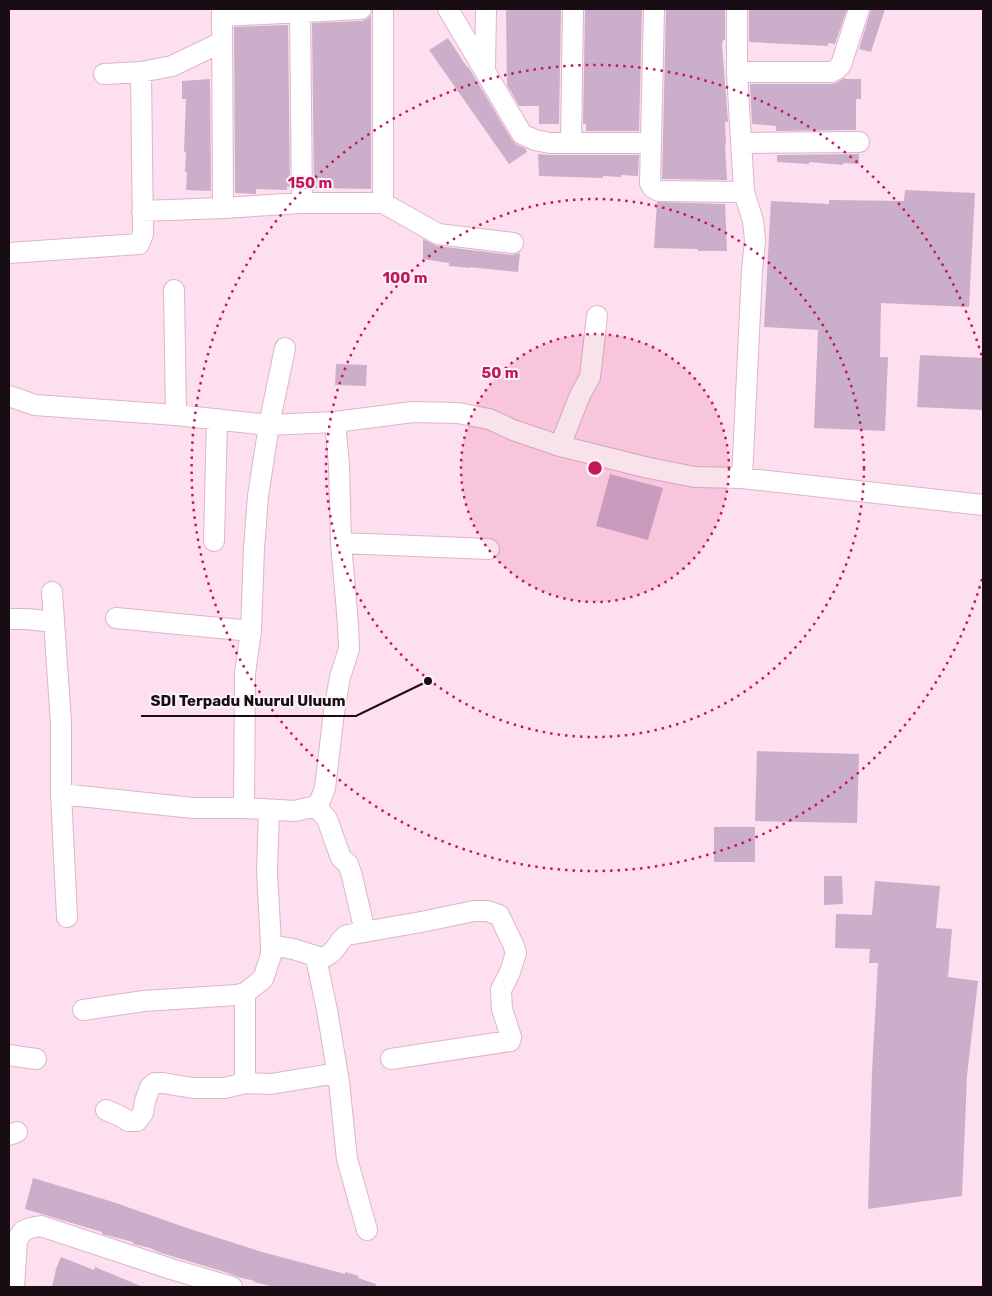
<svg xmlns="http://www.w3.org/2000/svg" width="992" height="1296" viewBox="0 0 992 1296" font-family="Rubik,sans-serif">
<rect width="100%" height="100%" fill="#fedfef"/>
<path fill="#caaeca" d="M506,9h55l-2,115h-20v-18h-20l-12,-21z
M585,9h57l-3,122h-53v-7h-3z
M666,9h59v31h-2l-1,4 6,78h-3l1,23h-1l2,35 -65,-1z
M749,9h98l-12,35 -7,-1v3l-79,-4z
M871,9h14l-14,43 -12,-3z
M371,15v174l-57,-1 -2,-165 50,-2 5,-2z
M288,25l2,162h-3v3l-31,-1v5l-21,-1 -1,-166z
M448,38l19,29 2,1 43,72 5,5 8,3 2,4 -18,12 -80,-114z
M844,78l2,1h15v20h-5v31l-80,1v-5l-24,-2 -2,-40h81l5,-1z
M210,79l1,112 -25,-1 1,-18h-2l1,-20h-2l2,-53h-4v-18z
M538,154l12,1h89l-1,21 -17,-1v2l-18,-1v2l-64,-2z
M859,154v10l-16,-1v2l-34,-3v2l-32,-2v-7z
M905,190l70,3 -6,114 -88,-4 -1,54h8l-3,74 -71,-3 4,-98 -54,-3 7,-126 58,3v-4l75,1z
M657,202l68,2 2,47h-29v-2l-44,-1z
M423,239l14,7 75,9 8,-2 -2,19 -48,-5v1l-21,-2v-3l-26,-4z
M920,355l63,3v52l-66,-3z
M336,364l31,1 -1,21 -31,-1z
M610,474l53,14 -15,52 -52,-14z
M757,751l102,3 -2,69 -102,-2z
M714,827h41v35h-41z
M824,876h18l1,28 -19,1z
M875,881l65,5 -4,42 16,1 -4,48 30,4 -11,95 -5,120 -94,13 4,-137 6,-109h-9l1,-14 -35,-1 1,-34 36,1z
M33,1178l77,23 77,27 75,24 83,22v-2l14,4 -1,2 18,6 -1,3h-100l-21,-5 1,-1 -17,-4 -13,-5 -64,-19 -11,-5 -17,-4v-2l-31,-8v-2l-77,-23z
M61,1257l33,13 1,-3 48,20h-91l4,-18z"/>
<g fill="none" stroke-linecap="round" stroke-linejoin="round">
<g stroke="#dbb6c9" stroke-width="22">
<path id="street" d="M222,9l1,199
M300,9l2,194
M383,9v194
M448,9l74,125 13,6 15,3h100
M654,9l-4,174 3,5 6,3 85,1
M737,9v63l7,120 9,29 2,19 -3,31 -10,207
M222,16l139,-7
M485,70l1,-61
M737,72h94l6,-3 4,-4 18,-56
M104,74l37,-2 31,-6 50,-24
M571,143l2,-134
M741,143l118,-1
M142,211l81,-3 79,-5h81l55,31 75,9
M9,253l130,-9 4,-10 -2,-162
M174,290l2,125
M9,396l26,9 141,10 93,10 66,-3 78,-10 45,1 31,6 24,11 47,16 89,22 46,9 47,1 241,27
M560,446l20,-51 10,-18 7,-61
M214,541l3,-122
M341,543l148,6
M52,592l9,131v71l132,14h51l51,3 21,-5 4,-5 5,-13 9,-76 6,-35 9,-28 -1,-25 -7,-81 -2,-78 -4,-43
M116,618l135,13
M9,619h18l27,3
M61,794l6,123
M316,806l11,13 14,39 7,6 4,12 13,56
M244,808l1,-135 6,-42 3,-82 4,-53 11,-71 16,-77
M271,945l22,4 29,9
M83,1010l61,-9 93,-6 8,-2 18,-14 8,-24v-10l-4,-73 2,-62
M9,1055l27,4
M245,1083v-90
M106,1110l14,6 8,5h9l6,-8 2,-12 5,-14 5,-4h8l30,5h32l20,-5 26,1 66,-11
M9,1135l8,-3
M367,1230l-20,-71 -8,-77 -12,-72 -10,-47c4,-6 12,-7 16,-12 6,-6 6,-11 14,-16l74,-13 53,-11h13l12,4 14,29 3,9 -6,19 -9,18 1,19 9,28 -1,4 -119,18
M14,1287l3,-47 6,-9 7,-3 11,-2 130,43 61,18"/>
</g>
<use href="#street" stroke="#fff" stroke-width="20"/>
</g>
<circle cx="595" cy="468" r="134" fill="#c2185b" fill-opacity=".12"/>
<g fill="none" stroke="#c2185b" stroke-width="2.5" stroke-dasharray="2.5 5">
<circle cx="595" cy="468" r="134"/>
<circle cx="595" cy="468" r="269"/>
<path d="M982 579A403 403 0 1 1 982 357"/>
</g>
<circle cx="595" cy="468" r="8" fill="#c2185b" stroke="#fcf4f8" stroke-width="2.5"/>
<g font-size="15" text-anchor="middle" font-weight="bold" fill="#c2185b" stroke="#fcf4f8" stroke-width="4" stroke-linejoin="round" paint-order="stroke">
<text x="310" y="188">150 m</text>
<text x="405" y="283">100 m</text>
<text x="500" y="378">50 m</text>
</g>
<path fill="none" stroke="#190d14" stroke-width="2" d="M428 681L356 716H141"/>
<circle fill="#190d14" stroke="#fcf4f8" stroke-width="2" cx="428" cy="681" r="5"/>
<g font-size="15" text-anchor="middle" font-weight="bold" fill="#190d14" stroke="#fcf4f8" stroke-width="4" stroke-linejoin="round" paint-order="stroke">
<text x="248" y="706">SDI Terpadu Nuurul Uluum</text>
</g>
<rect width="992" height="1296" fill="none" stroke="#190d14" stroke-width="20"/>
</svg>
